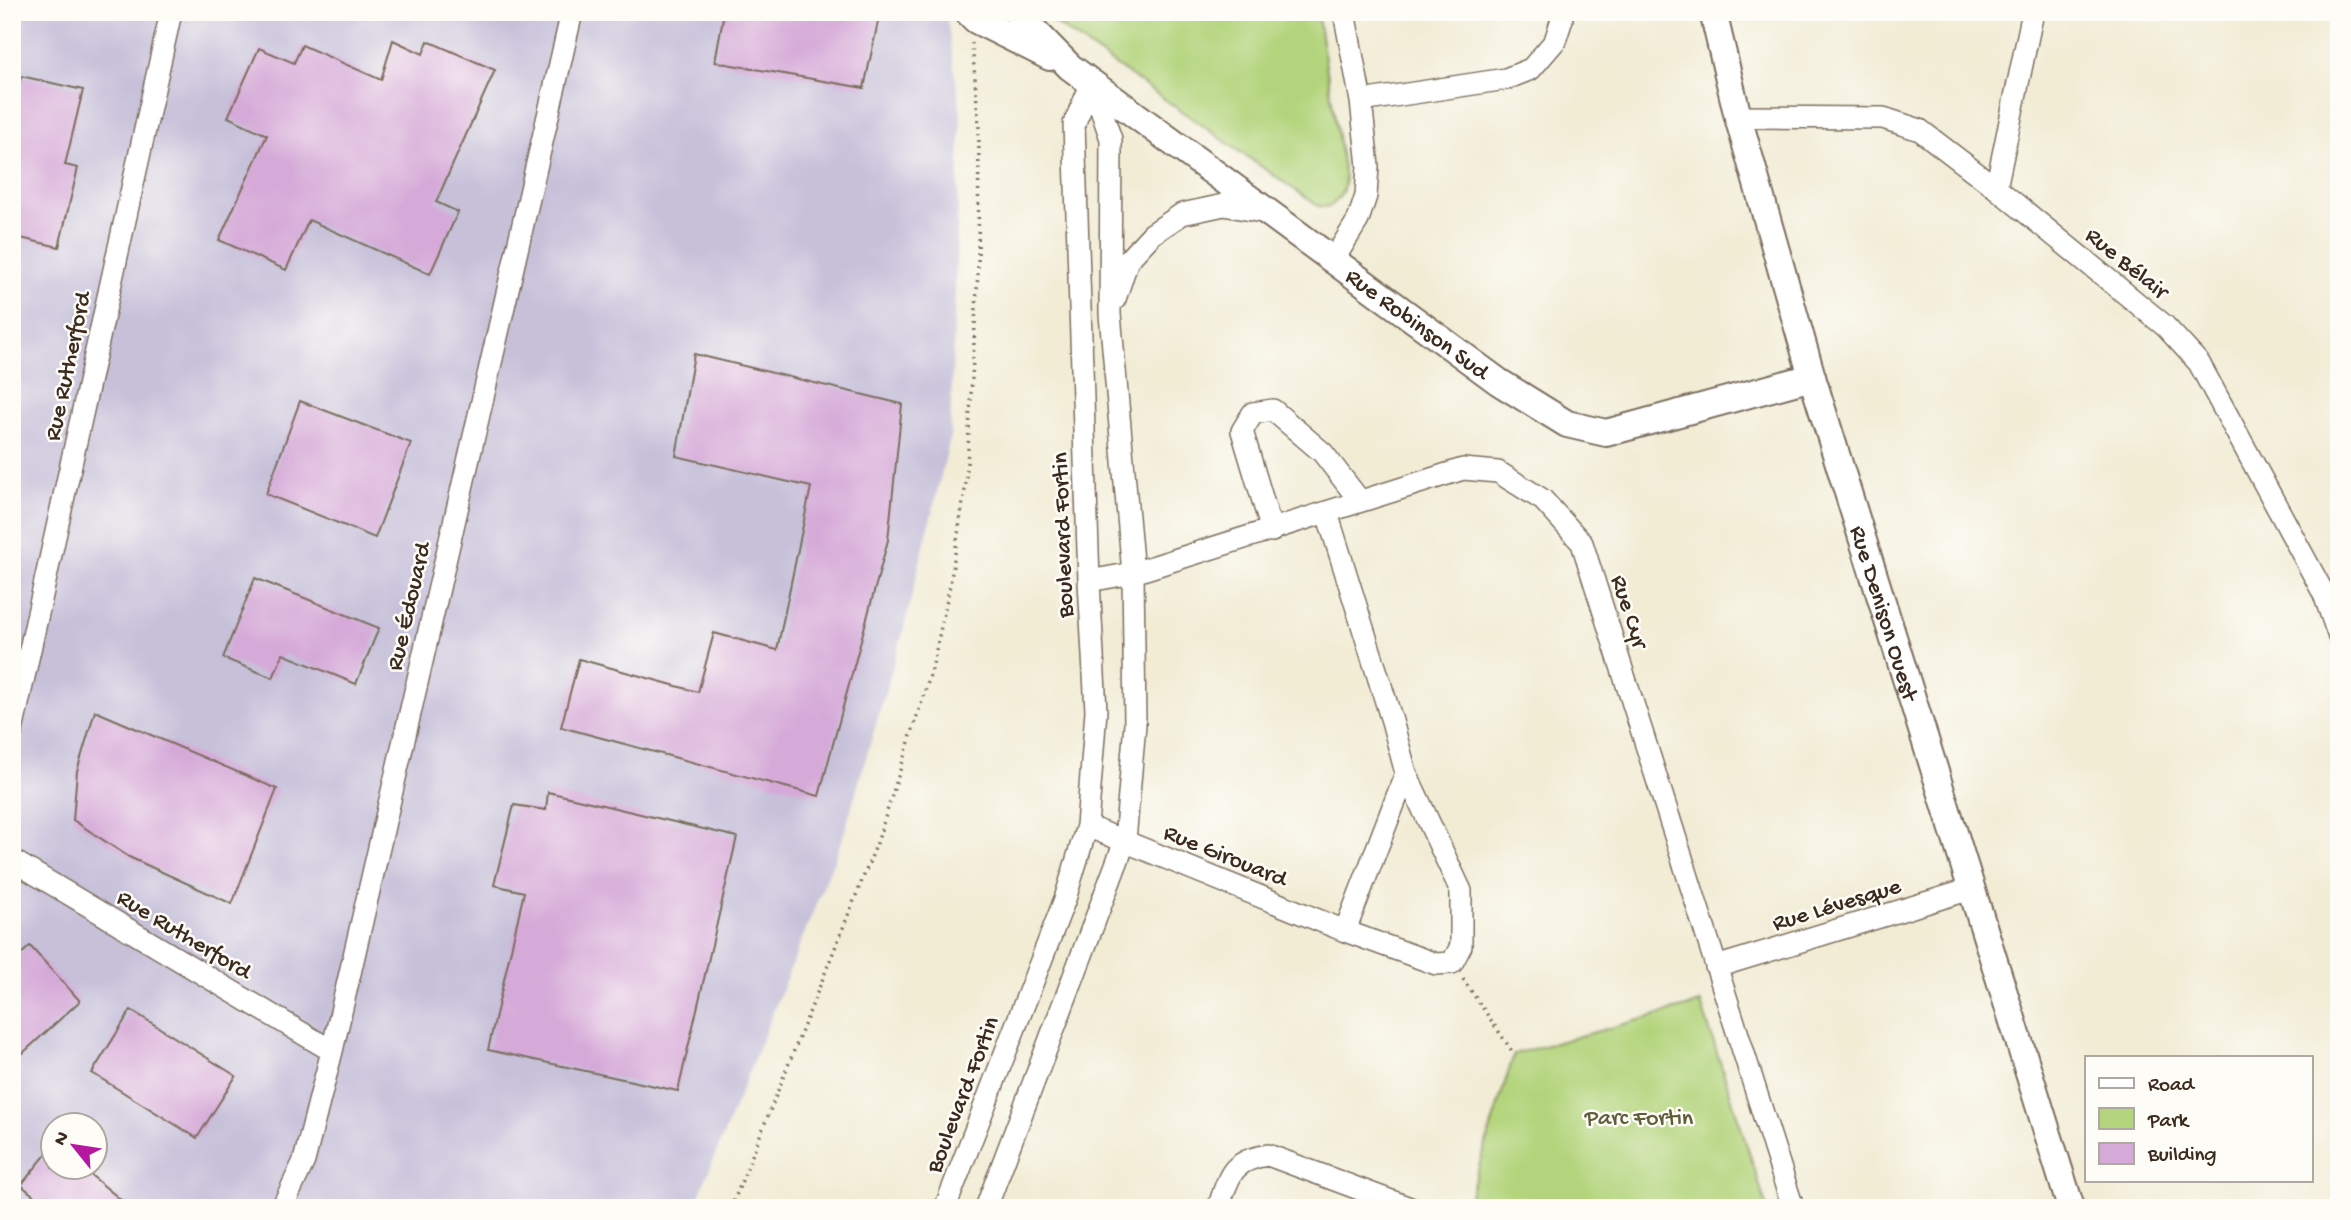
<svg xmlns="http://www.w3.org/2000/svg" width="2351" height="1220" viewBox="0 0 2351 1220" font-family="'Gochi Hand',sans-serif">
<rect width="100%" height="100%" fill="#fdfcf7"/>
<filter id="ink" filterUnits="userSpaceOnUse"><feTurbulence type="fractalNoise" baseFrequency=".0143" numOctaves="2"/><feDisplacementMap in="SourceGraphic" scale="14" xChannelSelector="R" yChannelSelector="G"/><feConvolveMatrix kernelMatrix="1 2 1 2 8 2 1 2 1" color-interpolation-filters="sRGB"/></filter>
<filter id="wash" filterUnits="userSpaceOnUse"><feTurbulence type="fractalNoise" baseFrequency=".00686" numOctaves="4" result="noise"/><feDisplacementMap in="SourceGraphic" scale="28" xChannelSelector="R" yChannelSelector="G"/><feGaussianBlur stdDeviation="1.57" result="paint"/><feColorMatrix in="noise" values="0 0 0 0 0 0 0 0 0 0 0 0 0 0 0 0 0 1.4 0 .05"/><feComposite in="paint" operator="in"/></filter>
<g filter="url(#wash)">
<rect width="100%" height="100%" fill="#f2ecd5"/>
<path fill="#c6c0d9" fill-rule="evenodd" d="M12,12h934l15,102 -11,325 -47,193 -61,208 -148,368h-682zM52,1126h42v42h-42z"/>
<path fill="#b3d47c" stroke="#777f4d" stroke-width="2" d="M1039,12h278l28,166c-1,14 -5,21 -16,29l-11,-1z
M1701,1003l66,205h-301l48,-154z"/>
<g id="blocks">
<path fill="#d6aad8" d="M724,12h156l-16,76 -149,-26z
M393,40l30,14 5,-13 67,29 -59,132 22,10 -28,62 -121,-54 -23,50 -67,-30 48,-105 -39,-18 31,-69 35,15 8,-18 79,35z
M21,76l62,14 -18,75 13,3 -19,79 -47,-11v-122z
M694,354l208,50 -14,136 -69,256 -258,-69 18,-68 119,33 16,-59 63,17 34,-163 -135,-31z
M300,401l111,42 -36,95 -109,-44z
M255,578l124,50 -23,56 -73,-30 -10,24 -50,-20z
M95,711l182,78 -45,115 -103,-47 -56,-37 4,-49z
M548,792l189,45 -59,254 -190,-41 36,-158 -30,-7 20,-80 32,5z
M30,946l50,55 -68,62v-100z
M131,1010l105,66 -39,62 -105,-65z
M52,1147v21h30l49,40h-82l-28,-23z"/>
</g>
</g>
<g filter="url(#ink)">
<use href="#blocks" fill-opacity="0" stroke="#7b6e5e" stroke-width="2"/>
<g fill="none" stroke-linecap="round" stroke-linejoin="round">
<g stroke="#7b6e5e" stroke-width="24">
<path id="minor" d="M1361,101l145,-22 25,-10 24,-28 7,-22 -2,-7
M1738,117l145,1 37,12 76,58 169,138 34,37 125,231 15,43
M1996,188l37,-176
M1334,259l24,-39 8,-24 2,-30 -7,-65 -17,-89
M1115,299l13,-39 24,-26 30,-20 42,-9 43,8
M1272,531l-30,-100 11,-18 20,-3 50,43 37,48
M1089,581l44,-8 330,-104 35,3 45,28 39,43 211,665
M12,731l159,-719
M1087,826l258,105 61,-158 -14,-52 -65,-208
M12,860l320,191
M1345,931l91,33 16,-1 9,-17v-55l-55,-118
M1716,967l255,-78
M282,1208l22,-47 28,-110 240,-1039
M945,1208l120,-309 22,-73 9,-115 -7,-130 -15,-457 18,-41
M986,1208l139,-367 10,-117 -2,-151 -23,-259 1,-175 -19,-56
M1218,1208c12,-33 12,-47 50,-53l142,53"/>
</g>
<g stroke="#7b6e5e" stroke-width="30">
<g id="tertiary">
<path d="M968,12l8,8 74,37"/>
<path id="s1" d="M1016,12l54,55 429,315 68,42 39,9 206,-56"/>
<path id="s2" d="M1713,12l25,105 74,260 259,831"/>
</g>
</g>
<path stroke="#7b6e5e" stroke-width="3.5" stroke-dasharray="2 5" stroke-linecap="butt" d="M1463,979l51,75
M731,1208l146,-365 55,-174 18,-84 16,-102 12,-211 1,-144 -7,-85"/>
<use href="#minor" stroke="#fff" stroke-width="21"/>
<use href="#tertiary" stroke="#fff" stroke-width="26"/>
</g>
</g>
<g text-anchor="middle" stroke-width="5" stroke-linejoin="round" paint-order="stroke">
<g font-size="24" fill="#3b2a1e" stroke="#fdfcf7">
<text transform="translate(2128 262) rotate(39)" y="8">Rue Bélair</text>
<text dy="8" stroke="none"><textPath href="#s1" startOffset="509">Rue Robinson Sud</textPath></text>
<text transform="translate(66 366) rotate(-78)" y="8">Rue Rutherford</text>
<text transform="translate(1061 535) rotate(-92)" y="8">Boulevard Fortin</text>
<text transform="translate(407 606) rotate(-77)" y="8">Rue Édouard</text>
<text transform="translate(1631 611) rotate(72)" y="8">Rue Cyr</text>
<text dy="8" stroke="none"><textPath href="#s2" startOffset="625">Rue Denison Ouest</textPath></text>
<text transform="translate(1226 854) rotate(22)" y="8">Rue Girouard</text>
<text transform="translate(1836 903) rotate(-17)" y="8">Rue Lévesque</text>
<text transform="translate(185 933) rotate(31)" y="8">Rue Rutherford</text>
<text transform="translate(961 1094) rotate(-69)" y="8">Boulevard Fortin</text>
</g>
<g font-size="24" fill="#5f5d3a" stroke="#fdfcf7">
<text x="1639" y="1124">Parc Fortin</text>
</g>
</g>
<rect width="2351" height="1220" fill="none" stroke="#fdfcf7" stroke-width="42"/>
<rect x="2085" y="1056" width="228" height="126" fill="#fdfcf7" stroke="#afa8a0" stroke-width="2"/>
<rect x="2099" y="1078" width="35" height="10" fill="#ffffff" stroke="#afa8a0" stroke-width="2"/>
<text x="2148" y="1090" font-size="21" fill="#3b2a1e">Road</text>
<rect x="2099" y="1108" width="35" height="21" fill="#b3d47c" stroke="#afa8a0" stroke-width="2"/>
<text x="2148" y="1126" font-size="21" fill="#3b2a1e">Park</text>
<rect x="2099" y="1143" width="35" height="21" fill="#d6aad8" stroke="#afa8a0" stroke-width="2"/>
<text x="2148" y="1160" font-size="21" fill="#3b2a1e">Building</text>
<g transform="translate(74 1146) rotate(300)"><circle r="33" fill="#fdfcf7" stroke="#afa8a0" stroke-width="2"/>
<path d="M0-5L12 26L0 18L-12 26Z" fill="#b5179e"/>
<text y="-10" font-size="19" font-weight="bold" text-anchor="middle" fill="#3b2a1e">N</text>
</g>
</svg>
